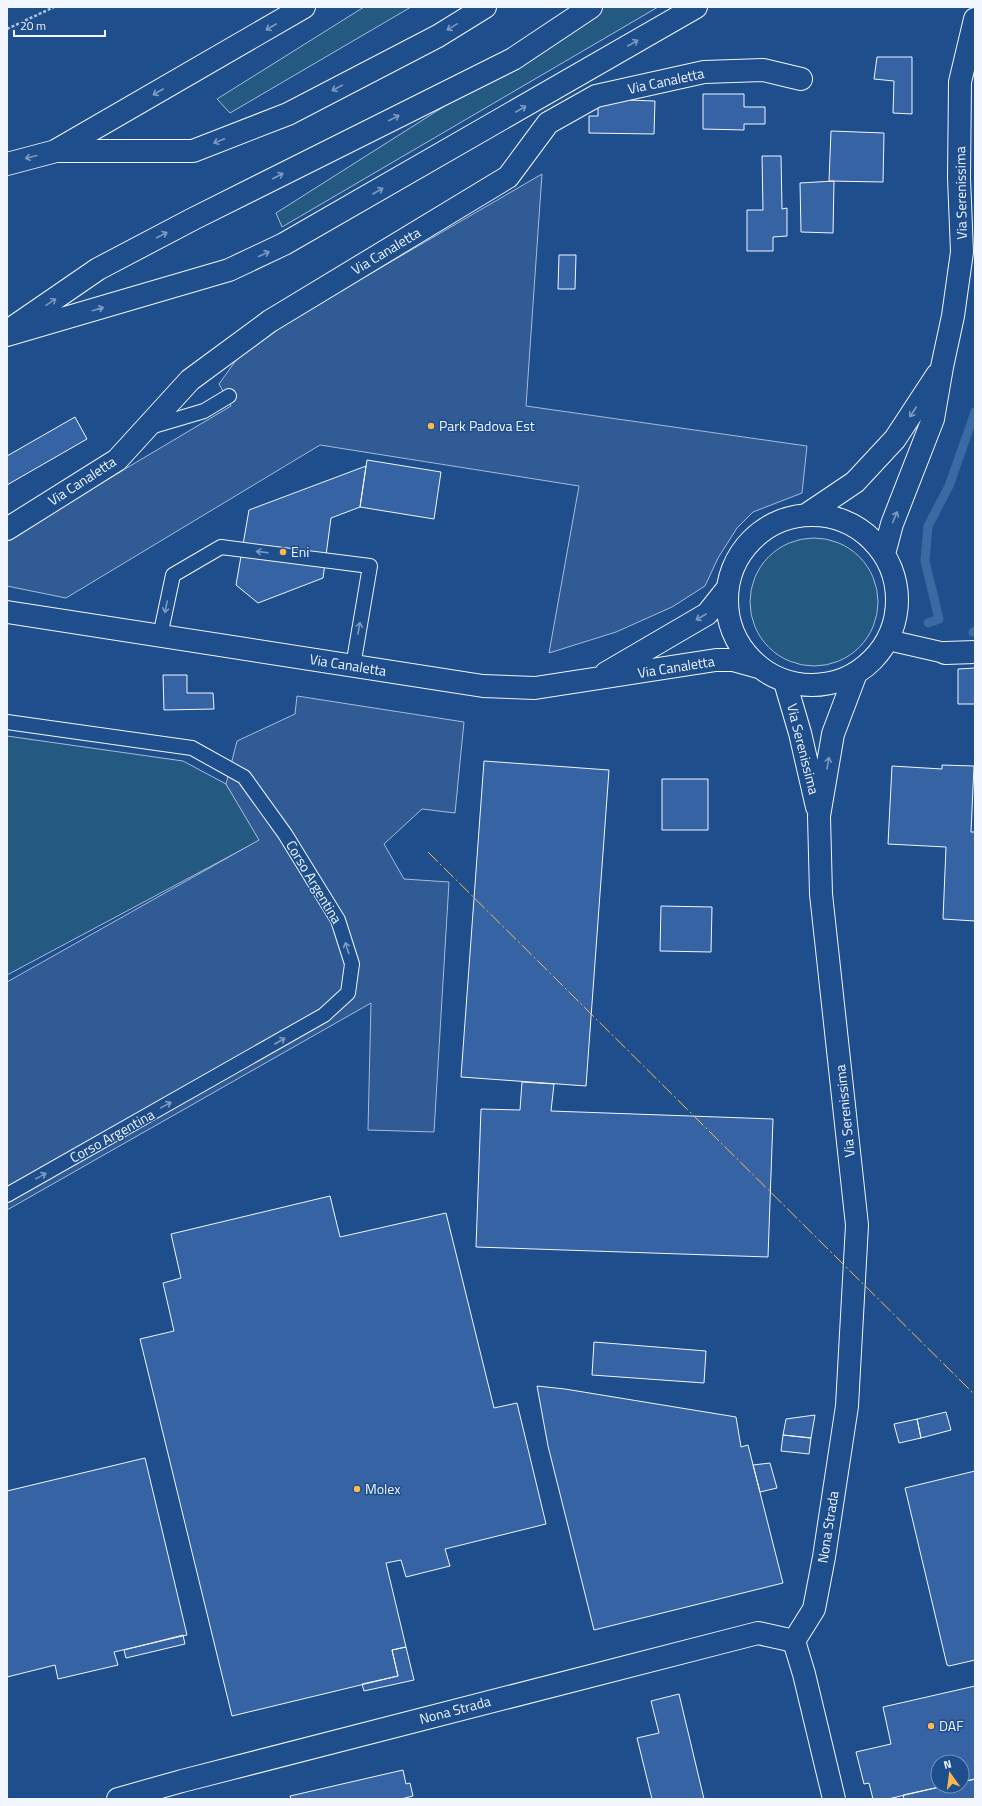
<svg xmlns="http://www.w3.org/2000/svg" width="982" height="1806" viewBox="0 0 982 1806" font-family="'Titillium Web',sans-serif">
<rect width="100%" height="100%" fill="#1f4e8c"/>
<path fill="#245a82" stroke="#a8bbd7" d="M364,7h47l-181,106 -13,-14z
M601,7h57l-376,220 -6,-14z
M750 602a64 64 0 1 1 128 0a64 64 0 1 1-128 0Z
M7,736l176,25 43,23 34,56 -253,135z"/>
<path fill="#305b95" stroke="#a8bbd7" d="M542,174l-16,232 281,40 -5,47 -49,19 -16,16 -19,30 -13,28 -33,21 -56,25 -67,21 30,-167 -259,-41 -254,153 -59,-12v-47l224,-133 -12,-22 27,-38z
M297,696l167,26 -9,91 -33,-4 -38,35 20,35 45,3 -15,250 -66,-2 3,-127 -364,207v-228l252,-142 -33,-56 11,-43 58,-27z"/>
<g fill="none" stroke-linecap="round" stroke-linejoin="round">
<path stroke="#3b69a3" stroke-width="9" d="M928,623l11,-4 -14,-58 3,-35 21,-40 26,-74
M973,632l2,-1"/>
</g>
<path fill="#3563a3" stroke="#f2f6ff" d="M877,57h35v57l-19,-1 1,-32 -20,-2z
M703,94h41v13h21v17h-21v6l-41,-1z
M598,99l57,2 -1,33 -65,-1v-17h9z
M831,131l53,2 -1,49 -54,-1z
M762,156h19l1,53 5,-1v28l-14,1v14h-26v-41h16z
M834,181l-1,52 -32,-1 -1,-49z
M559,255h17l-1,34h-17z
M75,417l12,22 -80,46v-29z
M367,460l74,12 -7,47 -74,-12z
M366,466l-6,41 -29,11 -8,60 -65,25 -22,-18 13,-75z
M975,668v36h-17v-35z
M163,675h24v18h26l1,16 -50,1z
M484,761l125,9 -23,316 -125,-9z
M942,765l32,1 -3,66h4v89l-32,-2 3,-72 -58,-3 4,-78 50,3z
M662,779h46v51h-46z
M661,906l51,1 -1,45 -51,-1z
M522,1082l32,2 -3,27 222,8 -5,138 -292,-10 5,-138 39,1z
M330,1196l10,41 106,-24 48,195 23,-5 29,121 -101,25 5,17 -44,11 -5,-17 -15,3 20,84 -14,3 6,26 -166,40 -92,-377 34,-8 -11,-48 18,-5 -10,-44z
M594,1342l112,9 -2,32 -112,-8z
M537,1386l28,3 171,28 5,30 7,-2 35,138 -189,47 -46,-184z
M946,1412l5,18 -30,8 -4,-19z
M815,1415l-4,23 -28,-3 3,-16z
M917,1419l4,19 -22,5 -5,-19z
M783,1435l28,3 -2,16 -28,-3z
M145,1458l42,177 -73,17 4,13 -60,14 -3,-14 -48,12v-186z
M770,1463l7,25 -17,4 -7,-27z
M975,1471v189l-26,6 -2,-1 -42,-177z
M183,1635l2,9 -59,14 -2,-8z
M406,1647l8,33 -50,11 -2,-7 36,-8 -6,-26z
M975,1686v93l-13,3v-20h-24v24h6l-56,13h-15l-4,-16 -5,1 -8,-32 35,-8 -8,-37z
M679,1694l25,105h-52l-15,-61 22,-5 -8,-32z
M403,1770l3,14 4,-1 3,13 -12,3h-110l-1,-3z
M975,1779v20h-71l-1,-4 41,-9h18v-4z"/>
<g fill="none" stroke-linecap="round" stroke-linejoin="round">
<g stroke="#f2f6ff" stroke-width="16">
<path id="service" d="M150,427l54,-16 25,-15
M160,636l13,-61 48,-28 149,19 -17,100
M7,722l185,26 52,29 41,57 53,86 14,44 -4,29 -24,22 -317,180"/>
</g>
<g stroke="#f2f6ff" stroke-width="22">
<path id="pedestrian" d="M888,640l57,13"/>
</g>
<g stroke="#f2f6ff" stroke-width="24">
<path id="minor" d="M7,529l110,-69 73,-80 80,-59 238,-144 40,-54 48,-27 108,-24 59,-2 38,9
M945,653l30,-1
M118,1799l64,-18 576,-148 36,8"/>
</g>
<g stroke="#f2f6ff" stroke-width="24">
<path id="tertiary" d="M806,515l49,-33 40,-43 42,-64
M727 600a85 85 0 1 1 170 0a85 85 0 1 1-170 0Z
M884,554l8,-30 41,-105 9,-52 11,-51 9,-64 -3,-74 1,-96 15,-63
M7,612l476,74 52,2 181,-28h17l25,7
M606,673l101,-59 20,-25
M785,682l15,51 17,74
M834,1799l-30,-125 -10,-33 20,-32 10,-52 23,-151 10,-181 -36,-331 -2,-78 14,-82 23,-61"/>
</g>
<g stroke="#f2f6ff" stroke-width="24">
<path id="motorway" d="M57,150l247,-143
M7,164l49,-13h137l95,-37 150,-78 47,-29
M15,326l83,-57 95,-50 320,-160 78,-52
M7,335l222,-65 55,-26 412,-237"/>
</g>
<path stroke="#b3c4dc" stroke-width="2.5" stroke-dasharray="3 2" stroke-linecap="butt" d="M7,29l47,-22"/>
<use href="#service" stroke="#1f4e8c" stroke-width="14"/>
<use href="#pedestrian" stroke="#1f4e8c" stroke-width="20"/>
<use href="#minor" stroke="#1f4e8c" stroke-width="22"/>
<use href="#tertiary" stroke="#1f4e8c" stroke-width="22"/>
<use href="#motorway" stroke="#1f4e8c" stroke-width="22"/>
<path stroke="#ffb74d" stroke-width="1" stroke-dasharray="14 3 2 3" stroke-linecap="butt" d="M428,852l547,543"/>
</g>
<defs><path id="oneway-shaft" d="M-6 0H5M1.5-3L5.5 0L1.5 3" fill="none" stroke-width="1.6" stroke-linecap="round" stroke-linejoin="round"/></defs>
<g stroke="#7e9ac0">
<use href="#oneway-shaft" transform="translate(271 27) rotate(150)"/>
<use href="#oneway-shaft" transform="translate(452 27) rotate(149)"/>
<use href="#oneway-shaft" transform="translate(633 43) rotate(-30)"/>
<use href="#oneway-shaft" transform="translate(337 88) rotate(152)"/>
<use href="#oneway-shaft" transform="translate(158 92) rotate(150)"/>
<use href="#oneway-shaft" transform="translate(521 109) rotate(-30)"/>
<use href="#oneway-shaft" transform="translate(394 118) rotate(-27)"/>
<use href="#oneway-shaft" transform="translate(219 141) rotate(158)"/>
<use href="#oneway-shaft" transform="translate(31 157) rotate(165)"/>
<use href="#oneway-shaft" transform="translate(278 176) rotate(-27)"/>
<use href="#oneway-shaft" transform="translate(378 191) rotate(-30)"/>
<use href="#oneway-shaft" transform="translate(162 235) rotate(-28)"/>
<use href="#oneway-shaft" transform="translate(264 254) rotate(-25)"/>
<use href="#oneway-shaft" transform="translate(51 302) rotate(-34)"/>
<use href="#oneway-shaft" transform="translate(98 309) rotate(-16)"/>
<use href="#oneway-shaft" transform="translate(913 412) rotate(123)"/>
<use href="#oneway-shaft" transform="translate(895 517) rotate(-67)"/>
<use href="#oneway-shaft" transform="translate(262 552) rotate(-173)"/>
<use href="#oneway-shaft" transform="translate(166 607) rotate(102)"/>
<use href="#oneway-shaft" transform="translate(701 617) rotate(150)"/>
<use href="#oneway-shaft" transform="translate(359 628) rotate(-80)"/>
<use href="#oneway-shaft" transform="translate(828 763) rotate(-80)"/>
<use href="#oneway-shaft" transform="translate(347 948) rotate(-108)"/>
<use href="#oneway-shaft" transform="translate(280 1041) rotate(-30)"/>
<use href="#oneway-shaft" transform="translate(166 1105) rotate(-29)"/>
<use href="#oneway-shaft" transform="translate(41 1176) rotate(-29)"/>
</g>
<g fill="#ffb74d" stroke="#1f4e8c" stroke-width="1.5">
<circle cx="431" cy="426" r="4"/>
<circle cx="283" cy="552" r="4"/>
<circle cx="357" cy="1489" r="4"/>
<circle cx="931" cy="1726" r="4"/>
</g>
<g text-anchor="middle" stroke-width="3" stroke-linejoin="round" paint-order="stroke">
<g font-size="14" fill="#f2f6ff" stroke="#1f4e8c">
<text transform="translate(666 81) rotate(-12)" y="5">Via Canaletta</text>
<text transform="translate(961 193) rotate(-91)" y="5">Via Serenissima</text>
<text transform="translate(386 251) rotate(-31)" y="5">Via Canaletta</text>
<text transform="translate(82 481) rotate(-33)" y="5">Via Canaletta</text>
<text transform="translate(348 665) rotate(9)" y="5">Via Canaletta</text>
<text transform="translate(676 667) rotate(-9)" y="5">Via Canaletta</text>
<text transform="translate(803 749) rotate(76)" y="5">Via Serenissima</text>
<text transform="translate(314 882) rotate(59)" y="5">Corso Argentina</text>
<text transform="translate(845 1111) rotate(-96)" y="5">Via Serenissima</text>
<text transform="translate(112 1136) rotate(-29)" y="5">Corso Argentina</text>
<text transform="translate(828 1527) rotate(-81)" y="5">Nona Strada</text>
<text transform="translate(455 1710) rotate(-15)" y="5">Nona Strada</text>
</g>
<g font-size="14" fill="#f2f6ff" stroke="#1f4e8c" text-anchor="start">
<text x="439" y="431">Park Padova Est</text>
<text x="291" y="557">Eni</text>
<text x="365" y="1494">Molex</text>
<text x="939" y="1731">DAF</text>
</g>
</g>
<rect width="982" height="1806" fill="none" stroke="#f2f6ff" stroke-width="16"/>
<g transform="translate(950 1774) rotate(346)"><circle r="19" fill="#1f4e8c" stroke="#7391ba"/>
<path d="M0-3L7 15L0 10L-7 15Z" fill="#ffb74d"/>
<text y="-6" font-size="11" font-weight="bold" text-anchor="middle" fill="#f2f6ff">N</text>
</g>
<path d="M14 30v6h91v-6" fill="none" stroke="#f2f6ff" stroke-width="2"/>
<text x="20" y="30" font-size="12" fill="#f2f6ff" stroke="#1f4e8c" stroke-width="3" paint-order="stroke">20 m</text>
</svg>
